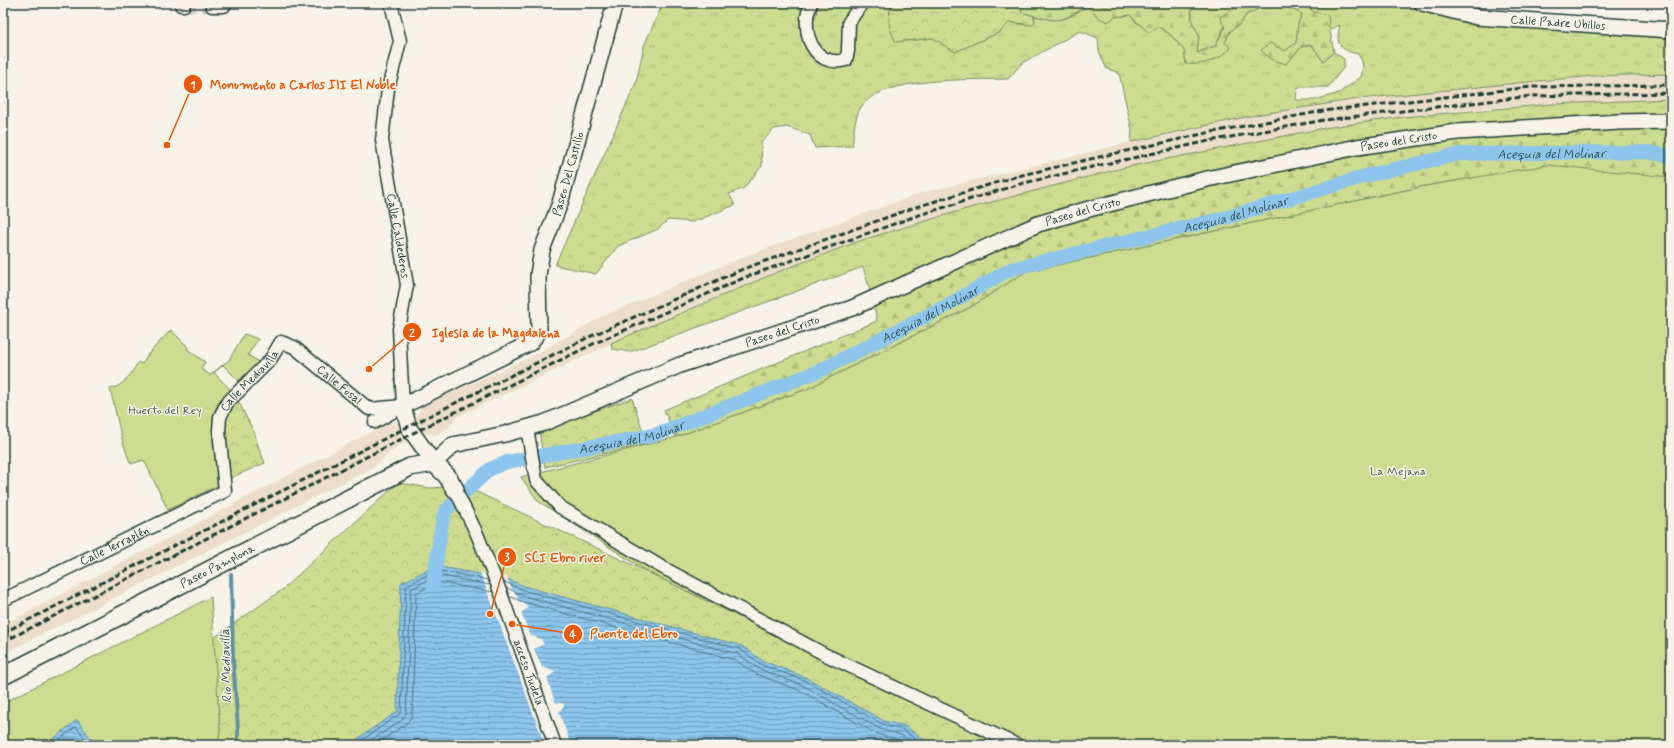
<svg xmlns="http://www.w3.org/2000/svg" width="1674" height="748" viewBox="0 0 1674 748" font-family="Mynerve,sans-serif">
<defs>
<pattern id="grass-tufts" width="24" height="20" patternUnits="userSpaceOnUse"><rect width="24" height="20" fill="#cddc90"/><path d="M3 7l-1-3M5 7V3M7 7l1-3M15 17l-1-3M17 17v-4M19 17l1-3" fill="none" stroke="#b0be7d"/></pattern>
<pattern id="forest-firs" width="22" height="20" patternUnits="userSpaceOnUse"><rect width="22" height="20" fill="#cddc90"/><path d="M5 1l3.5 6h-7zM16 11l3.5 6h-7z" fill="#b0be7d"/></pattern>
<pattern id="park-crowns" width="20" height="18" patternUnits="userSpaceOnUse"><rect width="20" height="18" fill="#cddc90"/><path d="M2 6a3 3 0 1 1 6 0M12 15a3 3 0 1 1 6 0" fill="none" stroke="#b0be7d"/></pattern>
<pattern id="water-rules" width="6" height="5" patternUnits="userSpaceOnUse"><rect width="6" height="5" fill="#8ec5ec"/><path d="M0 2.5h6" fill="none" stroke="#73a1c0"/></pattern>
</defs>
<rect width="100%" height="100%" fill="#f7f3e8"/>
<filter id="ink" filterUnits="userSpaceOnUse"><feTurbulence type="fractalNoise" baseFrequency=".025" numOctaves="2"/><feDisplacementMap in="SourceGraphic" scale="8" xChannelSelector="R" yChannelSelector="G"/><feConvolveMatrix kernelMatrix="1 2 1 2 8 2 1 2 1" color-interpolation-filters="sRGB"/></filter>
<g filter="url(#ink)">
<path fill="#ecdeca" d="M1671,74v25l-117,5 -66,4 -85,9 -73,10 -204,40 -157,41 -107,32 -82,31 -151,64 -172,82 -7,10 -14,8 -10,-2 -29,14 -25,21 -369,186v-29l385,-202h12l16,-6 5,-11 114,-51 66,-38 142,-60 178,-64 210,-51 124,-27 149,-21 190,-18z"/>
<path fill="url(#grass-tufts)" stroke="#768c62" d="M663,3h135l1,3 16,12 4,-15h75l-5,9 7,30 37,-4 22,14 45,-20 10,-10 16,3 9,-5 -1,-4c29,6 29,6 54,-11l11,13 31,-3 7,8 21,3 13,9 13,15 2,14 39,-21 5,-12 10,-7 6,-9 12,-6 4,-6h24l2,4 14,7 -4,10 -2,19 -11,8 1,13 15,-17 11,-2 11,16 11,-9 10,7v8l-16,20c-10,1 -22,-2 -31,2l-1,11h19l24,-7 22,-16 2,-9 -1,-7 -4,-7c-19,-4 -23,-11 -18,-29l-11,5v-4l-25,-23h115l252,27v44l-77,2 -56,5 -179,18 -104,16 -124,27 1,-12 -13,-57 -13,-5 -7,-17 -1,-13 -18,-7 -58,32 -14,16c-35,1 -127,-3 -147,28 -7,11 -7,27 -9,39l-37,2 -5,-13 -23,-8 -13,2 -13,14 1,23 -18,22 -15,6 6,11 -42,17 -25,-2 -10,9 -40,17 -22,28 -41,-9 81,-182 8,-37z
M1191,3h58l-3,5 -13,1 -18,37 -18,7 2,-18 -7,-13z
M1671,99v29l-799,169 -9,-30 -233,85 -18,-3 -1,-6 169,-72 82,-31 107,-32 157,-41 204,-40 73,-10 151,-13z"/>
<path fill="url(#forest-firs)" stroke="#768c62" d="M1022,3h169l1,19 7,13 -2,18 18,-7 10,-18 -5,-11 13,-8 13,-1 3,-5h13l-4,6 -12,6 -6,9 -10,7 -5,12 6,5c-11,12 -29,18 -45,16l-2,-14 -13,-15 -13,-9 -9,7 -19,-18 -15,2 -7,5 -9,-4 -12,-13c-33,23 -31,14 -66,8z
M1286,3h18l10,9 14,3 1,11 5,26 -11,9 -11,-16 -11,2 -15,17 -16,-5 -9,-9 9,-7 15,8 11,-8 2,-19 4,-10 -14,-7z
M1671,128v49l-131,-4 -74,6 -46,8 -395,85 -54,35 -164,82 -131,48 -12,-27 213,-89 -5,-24 172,-73 396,-92z"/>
<path fill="url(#park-crowns)" stroke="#768c62" d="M894,3h48l4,3 2,-3h74l-1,9 13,4 1,7 -4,2 -21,-3 -10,10 -45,20 -22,-14 -37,4c-8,-15 -10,-24 -2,-39z
M632,398l15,46 -102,23 -6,-36z
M238,401l17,33 3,12 7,17 -35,15 -6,-59 1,-6z
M400,483l30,5 34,-2 184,86 353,173h-783l2,-15 -8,-91 70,-49 108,-100z"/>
<path fill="#cddc90" stroke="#768c62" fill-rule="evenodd" d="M1547,165l124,12v568h-670l-353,-173 -110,-71 -17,-24 155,-40 131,-48 164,-82 54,-35 395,-85z
M171,330l17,17 -1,2 18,13 -4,7 9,6 19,-15 15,-26 14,5 -10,16 12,8 -41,38 -5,11v36l5,37 -51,25 -24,-50 -13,4c-11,-24 -14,-50 -21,-75 14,-3 22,-16 28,-27l4,2 7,-11zM223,365l17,17 -9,8 -17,-17z
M211,597l9,133 -2,15h-215v-42z"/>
<path fill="url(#water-rules)" stroke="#628fa2" d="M435,566l72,13 20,8 215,59 21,15 44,17 77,43 21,5 26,19h-583l49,-33 4,-129z
M77,720l19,25h-38l-5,-6z"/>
<path fill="#f7f3e8" d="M480,572l28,5 -1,2 13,23 5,2 3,4 -7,5 9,22 11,4 3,5 -10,5 8,18 14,4 -9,7 8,24 10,2 -6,8 12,33h-26z"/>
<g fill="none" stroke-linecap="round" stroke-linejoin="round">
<path stroke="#4b737e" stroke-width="1" d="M504,582l22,9 214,58 22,16 44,16 76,43 21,6 21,15
M507,588l17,8 214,58 21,15 45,17 76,43 21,6 15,10
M509,596l14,6 212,58 21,14 45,17 76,43 21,6 7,5
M60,745v-6l16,-12 15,18
M355,745l46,-32 5,-127 30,-16 52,10
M364,745l38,-25 4,-6 5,-125 26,-14 53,10
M375,745l31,-21 6,-8 4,-123 22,-11 55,10"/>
<path stroke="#628fa2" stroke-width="4" d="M231,574l2,86 5,68v17"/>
<path stroke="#8ec5ec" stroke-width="14" id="s1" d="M433,585l9,-62 3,-12 45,-42 17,-7 147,-27 165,-64 123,-63 69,-39 217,-52 145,-43 86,-20 189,-2 23,4"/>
<path stroke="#cccfc4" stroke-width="12" stroke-dasharray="12 6" stroke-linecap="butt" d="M184,5l28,1"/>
<g stroke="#1f3d34" stroke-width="15">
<g id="minor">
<path id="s2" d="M391,3l9,38 -12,48 -6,51 25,145 -8,44 4,77"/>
<path d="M811,3c-1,5 -4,10 -4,15 -2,25 12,49 39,42l2,-9 1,-29 13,-19"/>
<path d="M181,5h3"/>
<path d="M212,6h12"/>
<path d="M375,422l26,-15"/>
<path d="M527,428l9,52 24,27 98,58 168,90 191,90"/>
<path id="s3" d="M455,489l22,45 23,57 55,154"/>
<path id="s4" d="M3,600l222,-109 -6,-61 1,-13 7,-14 43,-43 11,-18 13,5 75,62 34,-3"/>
</g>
</g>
<g stroke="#1f3d34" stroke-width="18">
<g id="tertiary">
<path id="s5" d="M615,3l-55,200 -18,47 -4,25 1,56 -9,12 -127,63 6,22 25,35 19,-18 52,-11 39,-11 136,-58 172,-57 186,-84 51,-15 118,-30 150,-32 100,-15 162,-10 52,-1"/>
<path id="s6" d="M1422,3l55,14 194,13"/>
</g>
</g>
<g stroke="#1f3d34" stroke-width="20">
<g id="secondary">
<path id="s7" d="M3,676l407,-209 24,-4 13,13 8,13"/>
</g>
</g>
<use href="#minor" stroke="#f7f3e8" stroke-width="12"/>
<use href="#tertiary" stroke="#f7f3e8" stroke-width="15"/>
<use href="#secondary" stroke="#f7f3e8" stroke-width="17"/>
<path stroke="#1f3d34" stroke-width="3" stroke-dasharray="6 3" stroke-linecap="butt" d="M3,633l430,-219 156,-77 154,-68 170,-61 105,-32 81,-19 108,-24 116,-22 208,-24 140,-2
M3,642l432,-220 158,-78 153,-67 170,-61 104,-32 81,-19 108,-24 115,-21 208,-24 139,-3"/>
</g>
</g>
<g text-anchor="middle" stroke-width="3" stroke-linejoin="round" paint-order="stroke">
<g font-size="12" fill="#1f3d34" stroke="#f7f3e8">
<text dy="4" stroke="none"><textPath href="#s6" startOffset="138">Calle Padre Ubillos</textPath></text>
<text dy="4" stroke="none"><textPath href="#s5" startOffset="1585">Paseo del Cristo</textPath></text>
<text transform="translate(568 174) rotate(-74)" y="4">Paseo Del Castillo</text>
<text dy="4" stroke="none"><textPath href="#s5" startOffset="1261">Paseo del Cristo</textPath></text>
<text dy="4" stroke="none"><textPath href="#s2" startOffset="237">Calle Caldederos</textPath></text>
<text dy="4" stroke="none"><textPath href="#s5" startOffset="937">Paseo del Cristo</textPath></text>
<text dy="4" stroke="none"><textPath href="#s4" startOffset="369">Calle Mediavilla</textPath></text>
<text dy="4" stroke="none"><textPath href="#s4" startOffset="492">Calle Fosal</textPath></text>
<text dy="4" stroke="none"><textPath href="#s4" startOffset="124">Calle Terraplén</textPath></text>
<text dy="4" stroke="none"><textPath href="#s7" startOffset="241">Paseo Pamplona</textPath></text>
<text dy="4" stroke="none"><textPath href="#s3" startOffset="198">acceso Tudela</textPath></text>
</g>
<g font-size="12" fill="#425d46" stroke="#f7f3e8">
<text x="165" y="414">Huerto del Rey</text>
<text x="1398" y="475">La Mejana</text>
</g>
<g font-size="13" font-style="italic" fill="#355859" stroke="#f7f3e8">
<text dy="5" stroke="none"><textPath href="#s1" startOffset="1254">Acequia del Molinar</textPath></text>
<text dy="5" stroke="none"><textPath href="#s1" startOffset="930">Acequia del Molinar</textPath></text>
<text dy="5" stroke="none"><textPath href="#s1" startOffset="606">Acequia del Molinar</textPath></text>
<text dy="5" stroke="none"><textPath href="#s1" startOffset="282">Acequia del Molinar</textPath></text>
<text transform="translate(225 666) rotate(-92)" y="5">Rio Mediavilla</text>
</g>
</g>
<path fill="none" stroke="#e8590c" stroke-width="1.5" d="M167 145L193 84M369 369L412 332M490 614L507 557M512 624L573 634"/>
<g fill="#e8590c" stroke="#f7f3e8" stroke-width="1.5">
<circle cx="167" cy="145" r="4"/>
<circle cx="369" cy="369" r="4"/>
<circle cx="490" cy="614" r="4"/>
<circle cx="512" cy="624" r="4"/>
<circle cx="193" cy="84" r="10"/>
<circle cx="412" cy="332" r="10"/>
<circle cx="507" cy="557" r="10"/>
<circle cx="573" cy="634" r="10"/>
</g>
<g font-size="12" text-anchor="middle" font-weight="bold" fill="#fff">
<text x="193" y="89">1</text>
<text x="412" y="337">2</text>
<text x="507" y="561">3</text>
<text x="573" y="638">4</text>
</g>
<g font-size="13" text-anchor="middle" font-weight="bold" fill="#e8590c" stroke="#f7f3e8" stroke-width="3" stroke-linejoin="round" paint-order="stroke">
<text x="303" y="89">Monumento a Carlos III El Noble</text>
<text x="496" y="337">Iglesia de la Magdalena</text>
<text x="565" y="562">SCI Ebro river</text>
<text x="634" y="638">Puente del Ebro</text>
</g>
<rect width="1674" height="748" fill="none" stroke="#f7f3e8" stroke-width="16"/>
<rect x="8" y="8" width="1658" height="732" fill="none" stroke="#1f3d34" stroke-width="1.5" filter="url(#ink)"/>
</svg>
